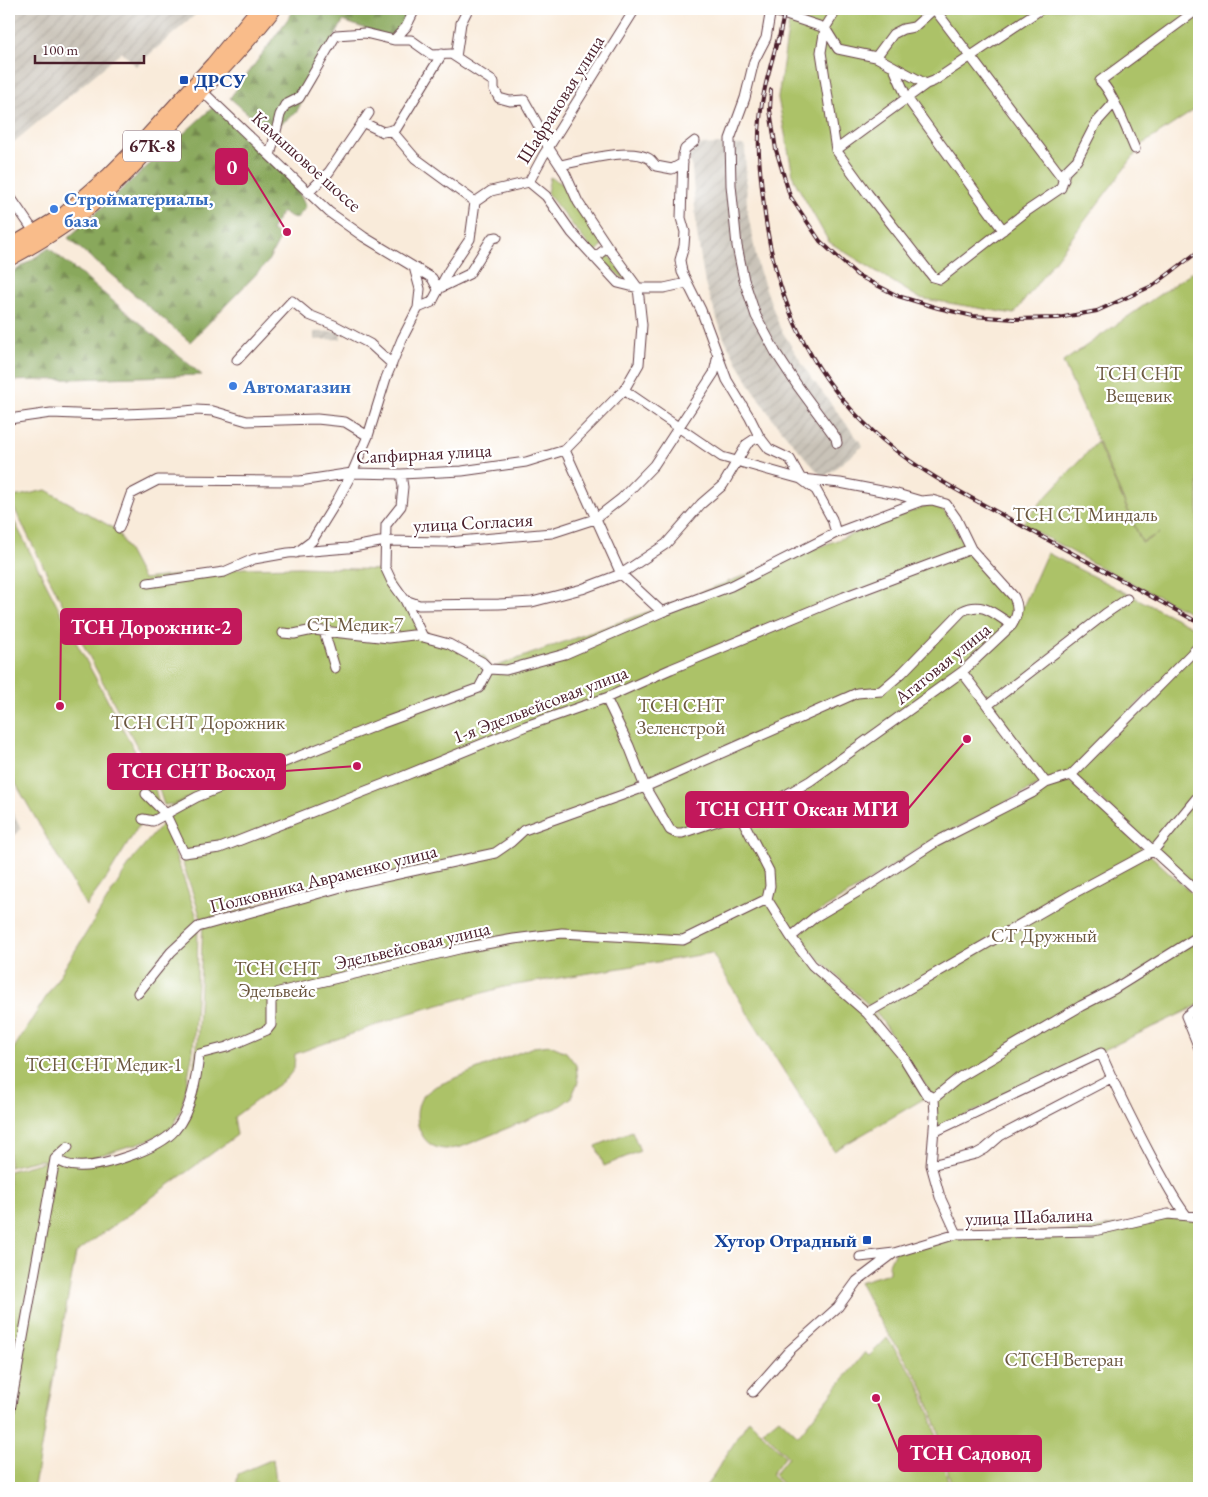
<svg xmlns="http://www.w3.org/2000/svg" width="1208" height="1497" viewBox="0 0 1208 1497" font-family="'EB Garamond',serif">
<defs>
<pattern id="industrial-furrows" width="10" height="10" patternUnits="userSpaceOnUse" patternTransform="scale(1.25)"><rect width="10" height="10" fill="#c9c3b8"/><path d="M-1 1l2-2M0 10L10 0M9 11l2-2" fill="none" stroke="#aea79e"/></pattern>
<pattern id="forest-firs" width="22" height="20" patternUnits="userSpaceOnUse" patternTransform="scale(1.25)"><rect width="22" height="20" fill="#89a85c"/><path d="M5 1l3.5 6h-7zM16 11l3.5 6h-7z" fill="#72884c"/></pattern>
</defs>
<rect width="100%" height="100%" fill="#fff"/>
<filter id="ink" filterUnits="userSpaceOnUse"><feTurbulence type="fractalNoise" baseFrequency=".02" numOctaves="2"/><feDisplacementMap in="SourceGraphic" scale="10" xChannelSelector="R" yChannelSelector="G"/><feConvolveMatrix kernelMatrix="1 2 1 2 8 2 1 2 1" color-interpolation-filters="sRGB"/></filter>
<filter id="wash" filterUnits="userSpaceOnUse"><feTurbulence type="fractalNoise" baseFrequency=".0096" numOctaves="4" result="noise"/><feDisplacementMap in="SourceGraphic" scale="20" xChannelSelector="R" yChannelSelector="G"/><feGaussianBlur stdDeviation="1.12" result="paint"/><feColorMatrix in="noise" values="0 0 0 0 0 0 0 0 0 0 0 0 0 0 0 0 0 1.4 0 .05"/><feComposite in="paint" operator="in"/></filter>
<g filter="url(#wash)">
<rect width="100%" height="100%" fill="#f9ebda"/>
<path fill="url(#industrial-furrows)" d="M9,9h193l-66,57 -14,-14 -113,94z
M725,144l17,1 3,2 2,62 11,58 22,61 30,48 53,70 -40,32 -49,-57 -23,-34 -27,-49 -19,-54 -8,-50 -5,-65 -6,-19 8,-5z
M340,331l1,8 -27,1v-8z
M9,806l12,22 -12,13z"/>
<path fill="#acc267" stroke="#7b7049" d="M791,9h408v98l-56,37 -129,170 -95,-16 -90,-56 -35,-62 -16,-82z
M550,177l13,7 40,61 -8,8 -48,-60z
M607,252l22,31 -30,-24z
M1199,267l-1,287 1,-1v64l-103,-52 -74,-41 20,-23 55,-59 45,101 18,-10 -18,9 -79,-180z
M46,490l71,40 26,49 101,-11 57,-1 82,3 42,62 28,10 32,15 4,12 189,-68 256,-98c17,9 21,29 32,44 16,22 38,41 57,60l24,-54 152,77v13l-130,129 -21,8 -125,66 -55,36 -80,49 27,28 59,55 53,83 -93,54 -86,-137 -36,-61 -208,34 -94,26 -115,41 -1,15 -7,9 -53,39 3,18 -161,118 -42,233 4,2h-29v-317l38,-10 -8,-1 -30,7v-111l125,-199 30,-35 34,98 -1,63 -4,68 -11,56 -10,21 -21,11 -69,22h-19l19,3 51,-13 52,-23 12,-81 6,-125 149,-46 -87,23 -63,22 -37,-112 75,-34 -66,29 -10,1 -6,-19 -79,-149 -70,-139z
M9,511l66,129 80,148 6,25 -9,6 -8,-2 -36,59 -22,30 -77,-134z
M1199,648v241l-125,-114z
M1070,781l129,119v105l-262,124 -5,-34 -56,-83 -81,-75c77,-61 167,-105 253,-152z
M550,1045l16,7 10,13 2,17 -7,16 -14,10 -96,39c-5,1 -11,2 -16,2 -25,-1 -34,-31 -24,-50 3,-5 10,-9 15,-13l97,-39z
M632,1131l8,20 -36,15 -8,-20z
M1185,1214l14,8v266h-247l-18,-70 -14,-37 -38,-56 -23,-43 30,-9v-9l6,-13 36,-11 161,-11z
M887,1338l31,44 12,32 20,74h-164l-12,-13 14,-18 -25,-26 16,-13 19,18 67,-84 4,4z
M749,1420l36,36 -14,19 13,13h-79z
M273,1459l4,29h-41l2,-14z"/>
<path fill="url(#forest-firs)" stroke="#6a6444" d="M295,9h116l-15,30 -53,-18 -47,92 -27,19 -39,-34z
M213,107l81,76 12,24 -10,12 -14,-7 -11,18 10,7 -14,26 -77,79 -122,-104z
M49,248l153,127 -193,6v-106z"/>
</g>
<g filter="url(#ink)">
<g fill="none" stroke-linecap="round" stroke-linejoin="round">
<g stroke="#643e45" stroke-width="11">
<path id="minor" d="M771,9l-5,29 -12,23 -9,37 -15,41 1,46 6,61 7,34 12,36 20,37 21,32 39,53 1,5
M837,9l-12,19 -4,24 15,98 32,44 65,83 7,2 87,-68 34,-23 4,-16 12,-12 19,-37 18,-20
M936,9v2l128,169
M771,10l54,18 13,21 38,8 50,27 8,-3 107,-72
M394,40l12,-13 9,-18
M456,57l5,-34 7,-14
M876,57l17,-23 10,-5 11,-2 20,-18
M893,66l14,32 96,132
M202,91l127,121 35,25 68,41 6,11
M362,122l21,10 13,-3 46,-75
M391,130l24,28 60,44
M695,141l-10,8 -2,6 -2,63 4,14 -1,14 -4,14 2,12 19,38 26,70 23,38 9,18 10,13 21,10 11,20 15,11 16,29 4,14
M1135,149c-7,-16 -23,-59 -35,-68l98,-72
M836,150l90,-66
M270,156l10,-41 5,-10 14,-7 37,-63 29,-2 29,7h17l21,15 19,-1 43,28v7l5,9 11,3 14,-1 14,25 10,22 17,26 13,29 30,45 -14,11
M560,165c22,-4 69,-18 88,-7 3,1 6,6 8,8l16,3 11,-6
M529,182l14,-26 92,-147
M309,192l20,-20 40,-59
M9,195l26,38
M414,267l6,22 -2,19
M438,289l31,-15 23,-36 5,-1
M237,360l55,-59 17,14 25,10 36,19 22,20
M624,390l98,67 79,22 39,4 57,11 24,7
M9,419l42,-6 51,2 71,-3 23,-2 17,1 34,10 70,-2 28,3 23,14
M565,450l56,124 41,38
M401,474l2,13 -2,19 -15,19 -1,42 7,15 13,18 18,37
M119,528l12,-34 27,-14 142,1 52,-8 49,1 61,-3 64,-9 39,-12 59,-60 15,-26 3,-39 -4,-37 -30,-41
M296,553l16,-12 26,-42 14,-26 16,-37 18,-58 16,-39 16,-31 14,-6 17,-32 21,-31 5,-37 16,-11 38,-9 17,14 26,37 46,50 20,5h26l23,-5
M148,583l76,-11 30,-13 34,-6 60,-5 37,-7 62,1 105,-9 43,-14 27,-21 32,-33 60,-92 4,-18
M405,600l14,5 80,-1 33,-2 50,-13 39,-15 45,-30 35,-40 22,-19 24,-41 12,-8
M324,631l11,37
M283,633l11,1 19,-4 76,8 24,-3 10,2 26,7 33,18 7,7
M489,669l17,1 59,-16 97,-42 69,-26 105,-53 85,-32 11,-1 14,4 10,14 15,31 43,48c5,10 4,18 -2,28l-50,47 -152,109 -45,26 -24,10 -9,-1 -50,17h-6l-6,-3 -25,-43 -16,-41 -23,-48
M962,672l84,111 25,-8 128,118
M988,705l117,-91 22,-15
M1071,775l128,-129
M146,794l19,19 19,40 36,-5 179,-70 127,-52 80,-28 65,-29 173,-72 127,-48
M741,817l28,54 1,15 -3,13
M143,819l10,2 44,-24 183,-73 99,-36 10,-19
M791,937l24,-20 56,-33 65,-42 96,-49 14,-10
M138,993l33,-41 27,-25 154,-43 143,-31 16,-11 13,-12 121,-43 212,-94 24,-2 21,-18 60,-62c21,-11 33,4 50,14
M1199,1006l-13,10 13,32
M867,1013l209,-121 78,-42 45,-55
M934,1098l26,-21 121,-71 33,-17 85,-53
M934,1132l167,-79c15,36 33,71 51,105 11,19 20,39 34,57
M55,1159c8,4 13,7 22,7 25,2 82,-17 98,-36 16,-18 22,-54 24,-76l28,-7 40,-17 4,-5v-24l8,-9 184,-44 51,-9 48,-6 121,7 84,-41 24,38 21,28 55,48 35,42 24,39 8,4 1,18 -4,49 9,32 17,37
M931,1165l45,-11 9,-5 15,-13 111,-58
M860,1257l34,-4 63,-19 137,-3 74,-17 31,3
M753,1392l36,-41 49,-44 19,-26 37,-28
M9,1416l46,-257 13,-12"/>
</g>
<g stroke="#643e45" stroke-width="16">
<path id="primary" d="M9,247l54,-32 46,-40 35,-35 69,-76 45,-55
M9,259c24,-13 48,-27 70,-44 47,-35 83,-81 123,-124 25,-27 50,-53 72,-82"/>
</g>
<use href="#minor" stroke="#fff" stroke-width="9"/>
<use href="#primary" stroke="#f9bc8a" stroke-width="14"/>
<g stroke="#4a1f2b" stroke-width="4">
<path id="rail" d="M778,38c-7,27 -16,54 -18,82 -3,26 0,52 3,77 9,97 45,180 121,244 39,33 86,56 131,81 61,33 123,67 184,101
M778,43l7,-34
M771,90l-1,20 6,40 14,46 30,45 37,34 41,21 40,12 35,8 41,3 44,-1 39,-7 57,-26 45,-34"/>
</g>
<use href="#rail" stroke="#fff" stroke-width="2" stroke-dasharray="5.5" stroke-linecap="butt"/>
</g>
</g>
<g fill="#1a4fb4" stroke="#fff" stroke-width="2">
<rect x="179" y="75" width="10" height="10" rx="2.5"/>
<rect x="862" y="1235" width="10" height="10" rx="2.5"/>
</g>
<g fill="#3f7fe0" stroke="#fff" stroke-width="2">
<circle cx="54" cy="209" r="5"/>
<circle cx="233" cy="386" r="5"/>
</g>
<g text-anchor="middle" stroke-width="4.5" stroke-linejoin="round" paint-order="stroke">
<rect fill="#fff" stroke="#80626b" stroke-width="1" x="123" y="130.5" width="58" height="31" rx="4"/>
<g font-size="18" font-weight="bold" fill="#4a1f2b">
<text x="152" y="152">67К-8</text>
</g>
<g font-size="19" font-weight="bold" fill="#164399" stroke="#fff" text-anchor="start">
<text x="194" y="87">ДРСУ</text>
<text x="857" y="1247" text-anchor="end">Хутор Отрадный</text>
</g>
<g font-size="19" fill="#4a1f2b" stroke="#fff">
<text transform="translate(560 99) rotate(-58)" y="7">Шафрановая улица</text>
<text transform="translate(307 161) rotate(42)" y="7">Камышовое шоссе</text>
<text transform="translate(424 453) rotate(-3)" y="7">Сапфирная улица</text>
<text transform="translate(473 522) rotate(-3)" y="7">улица Согласия</text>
<text transform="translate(942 663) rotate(-39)" y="7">Агатовая улица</text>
<text transform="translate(540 704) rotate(-21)" y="7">1-я Эдельвейсовая улица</text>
<text transform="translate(323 878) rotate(-14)" y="7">Полковника Авраменко улица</text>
<text transform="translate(412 945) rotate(-13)" y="7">Эдельвейсовая улица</text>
<text transform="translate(1029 1216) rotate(-2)" y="7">улица Шабалина</text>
</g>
<g font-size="19" font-weight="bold" fill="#366cbe" stroke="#fff" text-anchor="start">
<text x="64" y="205">Стройматериалы,<tspan x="64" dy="22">база</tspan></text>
<text x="243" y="393">Автомагазин</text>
</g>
<g font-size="19" fill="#6c5840" stroke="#fff">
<text x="1139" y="380">ТСН СНТ<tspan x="1139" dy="22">Вещевик</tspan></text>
<text x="1085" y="521">ТСН СТ Миндаль</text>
<text x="355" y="631">СТ Медик-7</text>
<text x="681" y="712">ТСН СНТ<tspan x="681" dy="22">Зеленстрой</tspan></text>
<text x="198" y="729">ТСН СНТ Дорожник</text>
<text x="1044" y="942">СТ Дружный</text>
<text x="277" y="975">ТСН СНТ<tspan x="277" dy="22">Эдельвейс</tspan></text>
<text x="104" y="1071">ТСН СНТ Медик-1</text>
<text x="1064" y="1366">СТСН Ветеран</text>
</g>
</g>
<path fill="none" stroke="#c2185b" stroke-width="2" d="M287 232L247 167M60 706L61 627M357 766L285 771M967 739L908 809M876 1398L899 1453"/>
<g fill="#c2185b" stroke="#fff" stroke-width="2">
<circle cx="287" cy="232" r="5"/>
<circle cx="60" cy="706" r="5"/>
<circle cx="357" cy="766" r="5"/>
<circle cx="967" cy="739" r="5"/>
<circle cx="876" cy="1398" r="5"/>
</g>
<g fill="#c2185b" stroke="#c2185b" stroke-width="2">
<rect x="216" y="149" width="31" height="35" rx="5"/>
<rect x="61" y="609" width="180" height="35" rx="5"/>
<rect x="108" y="754" width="177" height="35" rx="5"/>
<rect x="686" y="792" width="222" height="35" rx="5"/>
<rect x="899" y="1436" width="142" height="35" rx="5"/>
</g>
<g font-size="20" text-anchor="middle" font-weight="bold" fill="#fff">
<text x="232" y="174">0</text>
<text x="151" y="634">ТСН Дорожник-2</text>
<text x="197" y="778">ТСН СНТ Восход</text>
<text x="797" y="816">ТСН СНТ Океан МГИ</text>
<text x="970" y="1460">ТСН Садовод</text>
</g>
<rect width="1208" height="1497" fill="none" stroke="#fff" stroke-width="30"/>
<path d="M35 55v8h109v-8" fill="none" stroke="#4a1f2b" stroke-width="2.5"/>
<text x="42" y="55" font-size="15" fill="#4a1f2b" stroke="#ffffff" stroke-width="4" paint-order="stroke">100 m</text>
</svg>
